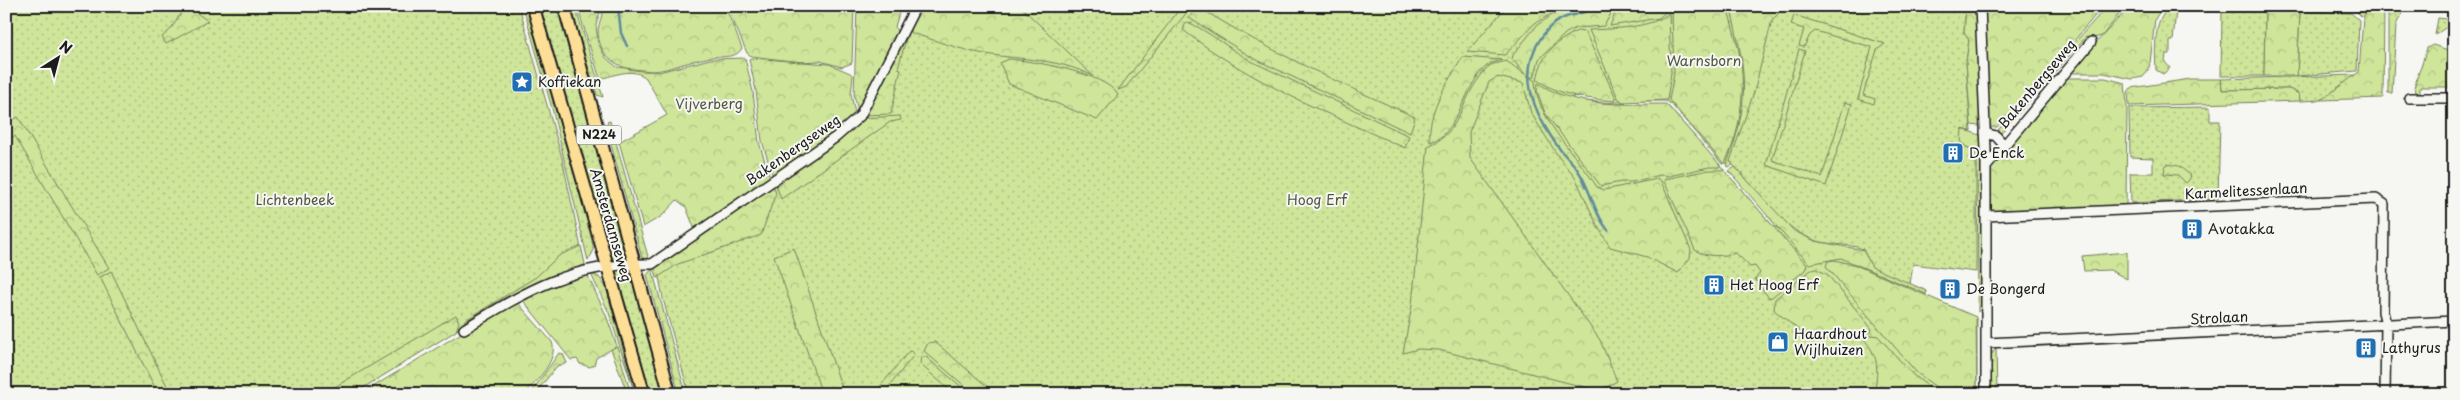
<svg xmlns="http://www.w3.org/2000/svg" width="2460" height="400" viewBox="0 0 2460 400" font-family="'Playpen Sans',sans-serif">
<defs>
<pattern id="green-dots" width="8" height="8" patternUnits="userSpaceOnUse" patternTransform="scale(1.25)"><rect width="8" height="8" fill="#cee59a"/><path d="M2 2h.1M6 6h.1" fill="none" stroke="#b0c484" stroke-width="1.8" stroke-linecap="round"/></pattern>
<pattern id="forest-crowns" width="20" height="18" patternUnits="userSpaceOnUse" patternTransform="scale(1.25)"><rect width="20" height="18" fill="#cee59a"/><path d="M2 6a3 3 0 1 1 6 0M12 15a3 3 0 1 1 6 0" fill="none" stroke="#b0c484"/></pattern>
</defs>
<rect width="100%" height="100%" fill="#f6f6f2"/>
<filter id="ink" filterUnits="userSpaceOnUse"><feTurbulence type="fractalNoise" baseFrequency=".02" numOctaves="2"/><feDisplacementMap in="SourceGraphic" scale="10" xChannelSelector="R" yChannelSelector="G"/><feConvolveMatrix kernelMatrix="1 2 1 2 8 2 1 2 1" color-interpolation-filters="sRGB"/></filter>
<g filter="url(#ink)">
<path fill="url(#green-dots)" stroke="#75805b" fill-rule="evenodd" d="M6,6h513l43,152 22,104 -69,32 -162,100h-347z
M523,6h6l35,125 29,114v7l-5,9 -35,-149z
M538,6h20l71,256 -16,2z
M568,6h7l28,91 -6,-2 -8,-27 -7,-13z
M920,6h1046l-2,27 5,6 -3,23 5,69 -9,-2 4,18 10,3v122l-63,-8 -3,20 17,7 -2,5 52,24v74h-1288l-26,-95 -6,-33 194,-137zM1572,96l42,5h52l5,3 51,60 8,-2c27,25 48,65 84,78 16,6 34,3 49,9l8,18 -98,-41 -105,-120 -84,-5 -10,-2z
M2221,6h148l-6,12 -8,-8z
M2169,9l7,1 -3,31h-3v13h-4l-1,8 5,6 -7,6 -7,-4c-1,-17 -3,-51 13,-61z
M2222,11h43l-1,65h-43z
M2300,11l51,2 8,7 -2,51 -60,5z
M2438,18l16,2v2l-19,13z
M2357,75l-36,25 -21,1 -1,-7 -10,-5 -67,1 -1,-11z
M2210,107v14h10l-2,78 -87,4 -1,-30h23v-15l-23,-1 -1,-49z
M610,121l39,139 -7,-2 -33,-121 2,-1 -4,-14z
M1977,157h5l1,151 -5,4z
M630,266l35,128h-14l-37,-126z
M652,269l34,125h-7l-32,-119z
M591,274l8,3 7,10 29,107 -26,-81z
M617,346l14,48h-25l19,-7 -14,-38z
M1996,347l1,47h-7v-37z"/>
<path fill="url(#forest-crowns)" stroke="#75805b" d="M170,6h17l21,15 -42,23 -4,-7 8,-7 11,-16z
M577,6h25l-6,19 2,18 8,15 11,9 42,5 51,-13 35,-1 8,34 6,50 11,36 -75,52 -9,-23 -9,-7 -15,16 -19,11 -24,-85 48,-27 -21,-37c-13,-11 -31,-3 -46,1z
M604,6h121l17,42c-5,11 -21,8 -31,9 -16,3 -30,8 -45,12 -29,7 -66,-2 -68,-36 0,-10 5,-18 6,-27z
M727,6h127l-2,57 -10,4 -22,-6 -21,1 -48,-6 -4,-3z
M857,6h44l-6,21 4,8 -41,76 -4,-16z
M919,6h101l73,70c-36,-18 -70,-16 -108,-22 -25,-4 -50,-14 -74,-21l-3,-7z
M1197,6h4l-1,2c69,43 141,76 215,109l-5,16 -157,-75 -64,-40z
M1507,6h59l-31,17 -30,32 -38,-3z
M1572,6h19l3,6 11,-6h10l-11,20 -28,2 -10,5 -27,26 -5,19 -8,-3 -14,-16 1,-4 24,-30 14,-9z
M1618,6h49l2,3 -10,9 -49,8z
M1688,6h39c5,19 11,38 14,56 4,32 -1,74 -17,102l-55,-64 5,-26 -2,-61z
M1730,6h51l-3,8 -6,6 -18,72 -24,69 3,4 -5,2 -1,-4c24,-63 19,-93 3,-157z
M1966,6h11l4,118 -2,2 -8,-1 -5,-63 3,-22 -5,-7z
M1983,6h120l-44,53 -62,68h-9z
M2107,6h19l-24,30 -12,3 -4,-2 -86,97 -2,-4z
M2130,6h33l-8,13 -5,44 -2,8 -5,6 -11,2 -28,-6h-36z
M2369,6h10l5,4 -1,88 -62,2 38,-28 4,-54z
M2388,6h18l-10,19 -4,68h-4z
M1185,8l3,3 -62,76 -8,3 60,-79z
M2265,11h35l-3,65h-33z
M1669,13l2,60 -4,27 -44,2 -5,-4 -29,-68c22,-1 64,-2 80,-17z
M1794,15l91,29 -8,6 -14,45 12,4 -1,5 -16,-5 14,-52 -57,-16 -5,4 -6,12 -5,-1 5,-17 -13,-4z
M1186,22c12,2 50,31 65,39l158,75 -4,12c-77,-34 -155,-66 -222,-118z
M1577,31l8,1 31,66 -1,3c-28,-2 -54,-5 -78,-21 5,-27 17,-37 40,-49z
M907,36l-9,32 3,1 -10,45 -27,1 39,-78z
M2433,45l21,7v35h-34v7h-3l-3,-7 13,-39z
M1799,49l6,2 -33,109 50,17 23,-75 7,2 -26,82 -60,-21z
M1463,57l39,3c-5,2 -10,2 -14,5 -24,18 -30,72 -58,77 -3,-31 17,-60 33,-85z
M751,58l78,6 21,9 3,2 -2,19 5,24 -83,59 -11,-36 -6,-50 -7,-32z
M1009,59c24,2 97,14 109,36l-21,25 -88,-36 -9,-21z
M1506,61l29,20c1,38 43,75 62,106l7,3 53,-11 4,2 30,69 -1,8 -12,15 -31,-16 -37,-10 -13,-22 -21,-46 -18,-23 -27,-43 -8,-30 -25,-6 -9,5 -20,50 1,26 130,182 17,41 -17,10 -161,-41 -21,-1 -15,4 9,-48 16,-159c33,-13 32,-44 52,-69 3,-4 7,-10 11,-12 4,-2 10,-2 15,-4z
M2066,78h39l20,5 2,23 -1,99 -133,7 -4,-2v-42z
M2190,79h31l1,11 67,-1 10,5 1,7 -171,5 -1,-14 3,-4z
M1538,83c37,25 86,21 128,21l54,61 -1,2h-10l-40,9 -9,-1 -28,7h-11l-20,4 -56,-73 -8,-22z
M900,116l1,4 -11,2 -109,77 -6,-17 88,-64z
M18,117l91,151 -12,7 -82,-139 -9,4v-16z
M1962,129l18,6 2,11 -6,4 -10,-3 -5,-6z
M2167,164l12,2 12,10 -2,4 -3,3 -8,-8 -14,-1 1,-7z
M1735,167l59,64 21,10 48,9 9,17 55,24 -1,3 -85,-36 -32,6 -80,-93z
M1709,170h15l83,95 -2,5 -33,27 -3,1 -14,-19 5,-6 -5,-7 -5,1 -14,-14c-12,3 -30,5 -41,-3l-31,-69 1,-2z
M772,183l4,10 -15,42 -83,29 -21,14 -3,-12z
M581,246l4,18 -6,5 -53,19 -55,34 -7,-1 72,-44 24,-22z
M794,248l50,146h-22l-48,-138z
M2127,252v27l-17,-9 -26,1 -2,-15z
M1834,260l19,4 123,53 1,77h-32l-29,-22 -90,-106 2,-5z
M1816,269l11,5 45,55 -1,3 -53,9 -12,-5 -32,-26 1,-11 36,-29z
M111,271l60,123h-13l-58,-117z
M587,274l19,41 11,31 -21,12 -2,7 -4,2 -10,-3 -3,-5 -6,1 -50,-62 8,-6z
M514,301l5,3 33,38c7,18 -16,38 -26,52h-165z
M456,315l3,7 -3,9 -103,63h-30z
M1873,335l5,1 35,39 23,17 -61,-2c3,-24 4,-33 -12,-52z
M935,342l61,52h-22l-50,-43 4,-8z
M909,351l4,1 1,3 -31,39h-9z
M559,353l4,1 4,9 -10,3 -19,24 1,4h-9z
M921,357h5l44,37h-16l-34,-30z"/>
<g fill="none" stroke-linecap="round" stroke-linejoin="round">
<path stroke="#608c9a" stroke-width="2.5" d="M618,6l3,27 6,13
M1597,6c-13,10 -33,6 -48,22 -37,40 -16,86 13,124 6,7 13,12 17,20 12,18 15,42 29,58"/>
<g stroke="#1c1c1c" stroke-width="12">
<path id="minor" d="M1980,6l6,144v244
M2409,98h45
M1985,133l11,3 8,9
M1986,167l105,-125
M1986,216l390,-17 8,5 -1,108 3,12 -1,70
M464,329c64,-39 110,-67 188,-65l184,-127 24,-21 56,-110
M1986,343l468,-22"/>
</g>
<g stroke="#1c1c1c" stroke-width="15">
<path id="major" d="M533,6l111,388
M564,6l106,388"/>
</g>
<use href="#minor" stroke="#f6f6f2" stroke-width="9"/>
<use href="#major" stroke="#fcde96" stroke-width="11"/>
</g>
</g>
<defs>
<g id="sight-square" transform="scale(1.125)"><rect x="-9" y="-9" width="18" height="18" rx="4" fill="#1f6fb2" stroke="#f6f6f2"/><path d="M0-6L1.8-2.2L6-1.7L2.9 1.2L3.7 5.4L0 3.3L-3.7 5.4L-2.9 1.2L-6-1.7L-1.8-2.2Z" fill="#fff"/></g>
<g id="building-square" transform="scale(1.125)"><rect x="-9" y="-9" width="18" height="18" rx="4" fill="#1f6fb2" stroke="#f6f6f2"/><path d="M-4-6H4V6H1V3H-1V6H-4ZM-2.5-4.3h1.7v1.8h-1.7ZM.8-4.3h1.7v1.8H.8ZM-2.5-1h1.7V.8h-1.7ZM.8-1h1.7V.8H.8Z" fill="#fff"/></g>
<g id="shop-square" transform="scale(1.125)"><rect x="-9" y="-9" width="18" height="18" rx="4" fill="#1f6fb2" stroke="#f6f6f2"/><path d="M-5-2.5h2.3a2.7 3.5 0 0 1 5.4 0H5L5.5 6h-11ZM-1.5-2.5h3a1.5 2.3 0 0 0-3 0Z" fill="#fff"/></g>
</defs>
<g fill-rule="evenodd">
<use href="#sight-square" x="522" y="82"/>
<use href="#building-square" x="1953" y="153"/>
<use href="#building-square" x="2192" y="229"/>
<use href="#building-square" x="1714" y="285"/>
<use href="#building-square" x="1950" y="289"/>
<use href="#shop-square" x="1778" y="342"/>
<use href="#building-square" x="2366" y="348"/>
</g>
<g text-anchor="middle" stroke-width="4" stroke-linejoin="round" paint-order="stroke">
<rect fill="#f6f6f2" stroke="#5d5d5c" stroke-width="1" x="576.5" y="125.5" width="45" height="19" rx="4"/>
<g font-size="12" font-weight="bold" fill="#1c1c1c">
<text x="599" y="139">N224</text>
</g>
<g font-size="14" fill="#515842" stroke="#f6f6f2">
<text x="1704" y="66">Warnsborn</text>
<text x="709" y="109">Vijverberg</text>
<text x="295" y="205">Lichtenbeek</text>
<text x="1317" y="205">Hoog Erf</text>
</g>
<g font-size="14" fill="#1c1c1c" stroke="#f6f6f2" text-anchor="start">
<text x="538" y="87">Koffiekan</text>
<text x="1969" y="158">De Enck</text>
<text x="2208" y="234">Avotakka</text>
<text x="1730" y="290">Het Hoog Erf</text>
<text x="1966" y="294">De Bongerd</text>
<text x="1794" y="339">Haardhout<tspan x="1794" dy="16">Wijlhuizen</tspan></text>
<text x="2382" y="353">Lathyrus</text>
</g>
<g font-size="14" fill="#1c1c1c" stroke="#f6f6f2">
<text transform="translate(2037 84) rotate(-50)" y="5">Bakenbergseweg</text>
<text transform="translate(793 150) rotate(-35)" y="5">Bakenbergseweg</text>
<text transform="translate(2246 191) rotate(-3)" y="5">Karmelitessenlaan</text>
<text transform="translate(611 225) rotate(74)" y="5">Amsterdamseweg</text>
<text transform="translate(2219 318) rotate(-3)" y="5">Strolaan</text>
</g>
</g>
<rect width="2460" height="400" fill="none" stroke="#f6f6f2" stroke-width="25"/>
<rect x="12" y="12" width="2435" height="375" fill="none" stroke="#1c1c1c" stroke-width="2" filter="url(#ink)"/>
<g transform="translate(58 58) rotate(36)" stroke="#f6f6f2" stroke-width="4" paint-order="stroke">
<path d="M0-4L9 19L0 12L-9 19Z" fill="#1c1c1c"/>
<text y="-8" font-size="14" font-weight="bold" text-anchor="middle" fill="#1c1c1c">N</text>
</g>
</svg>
